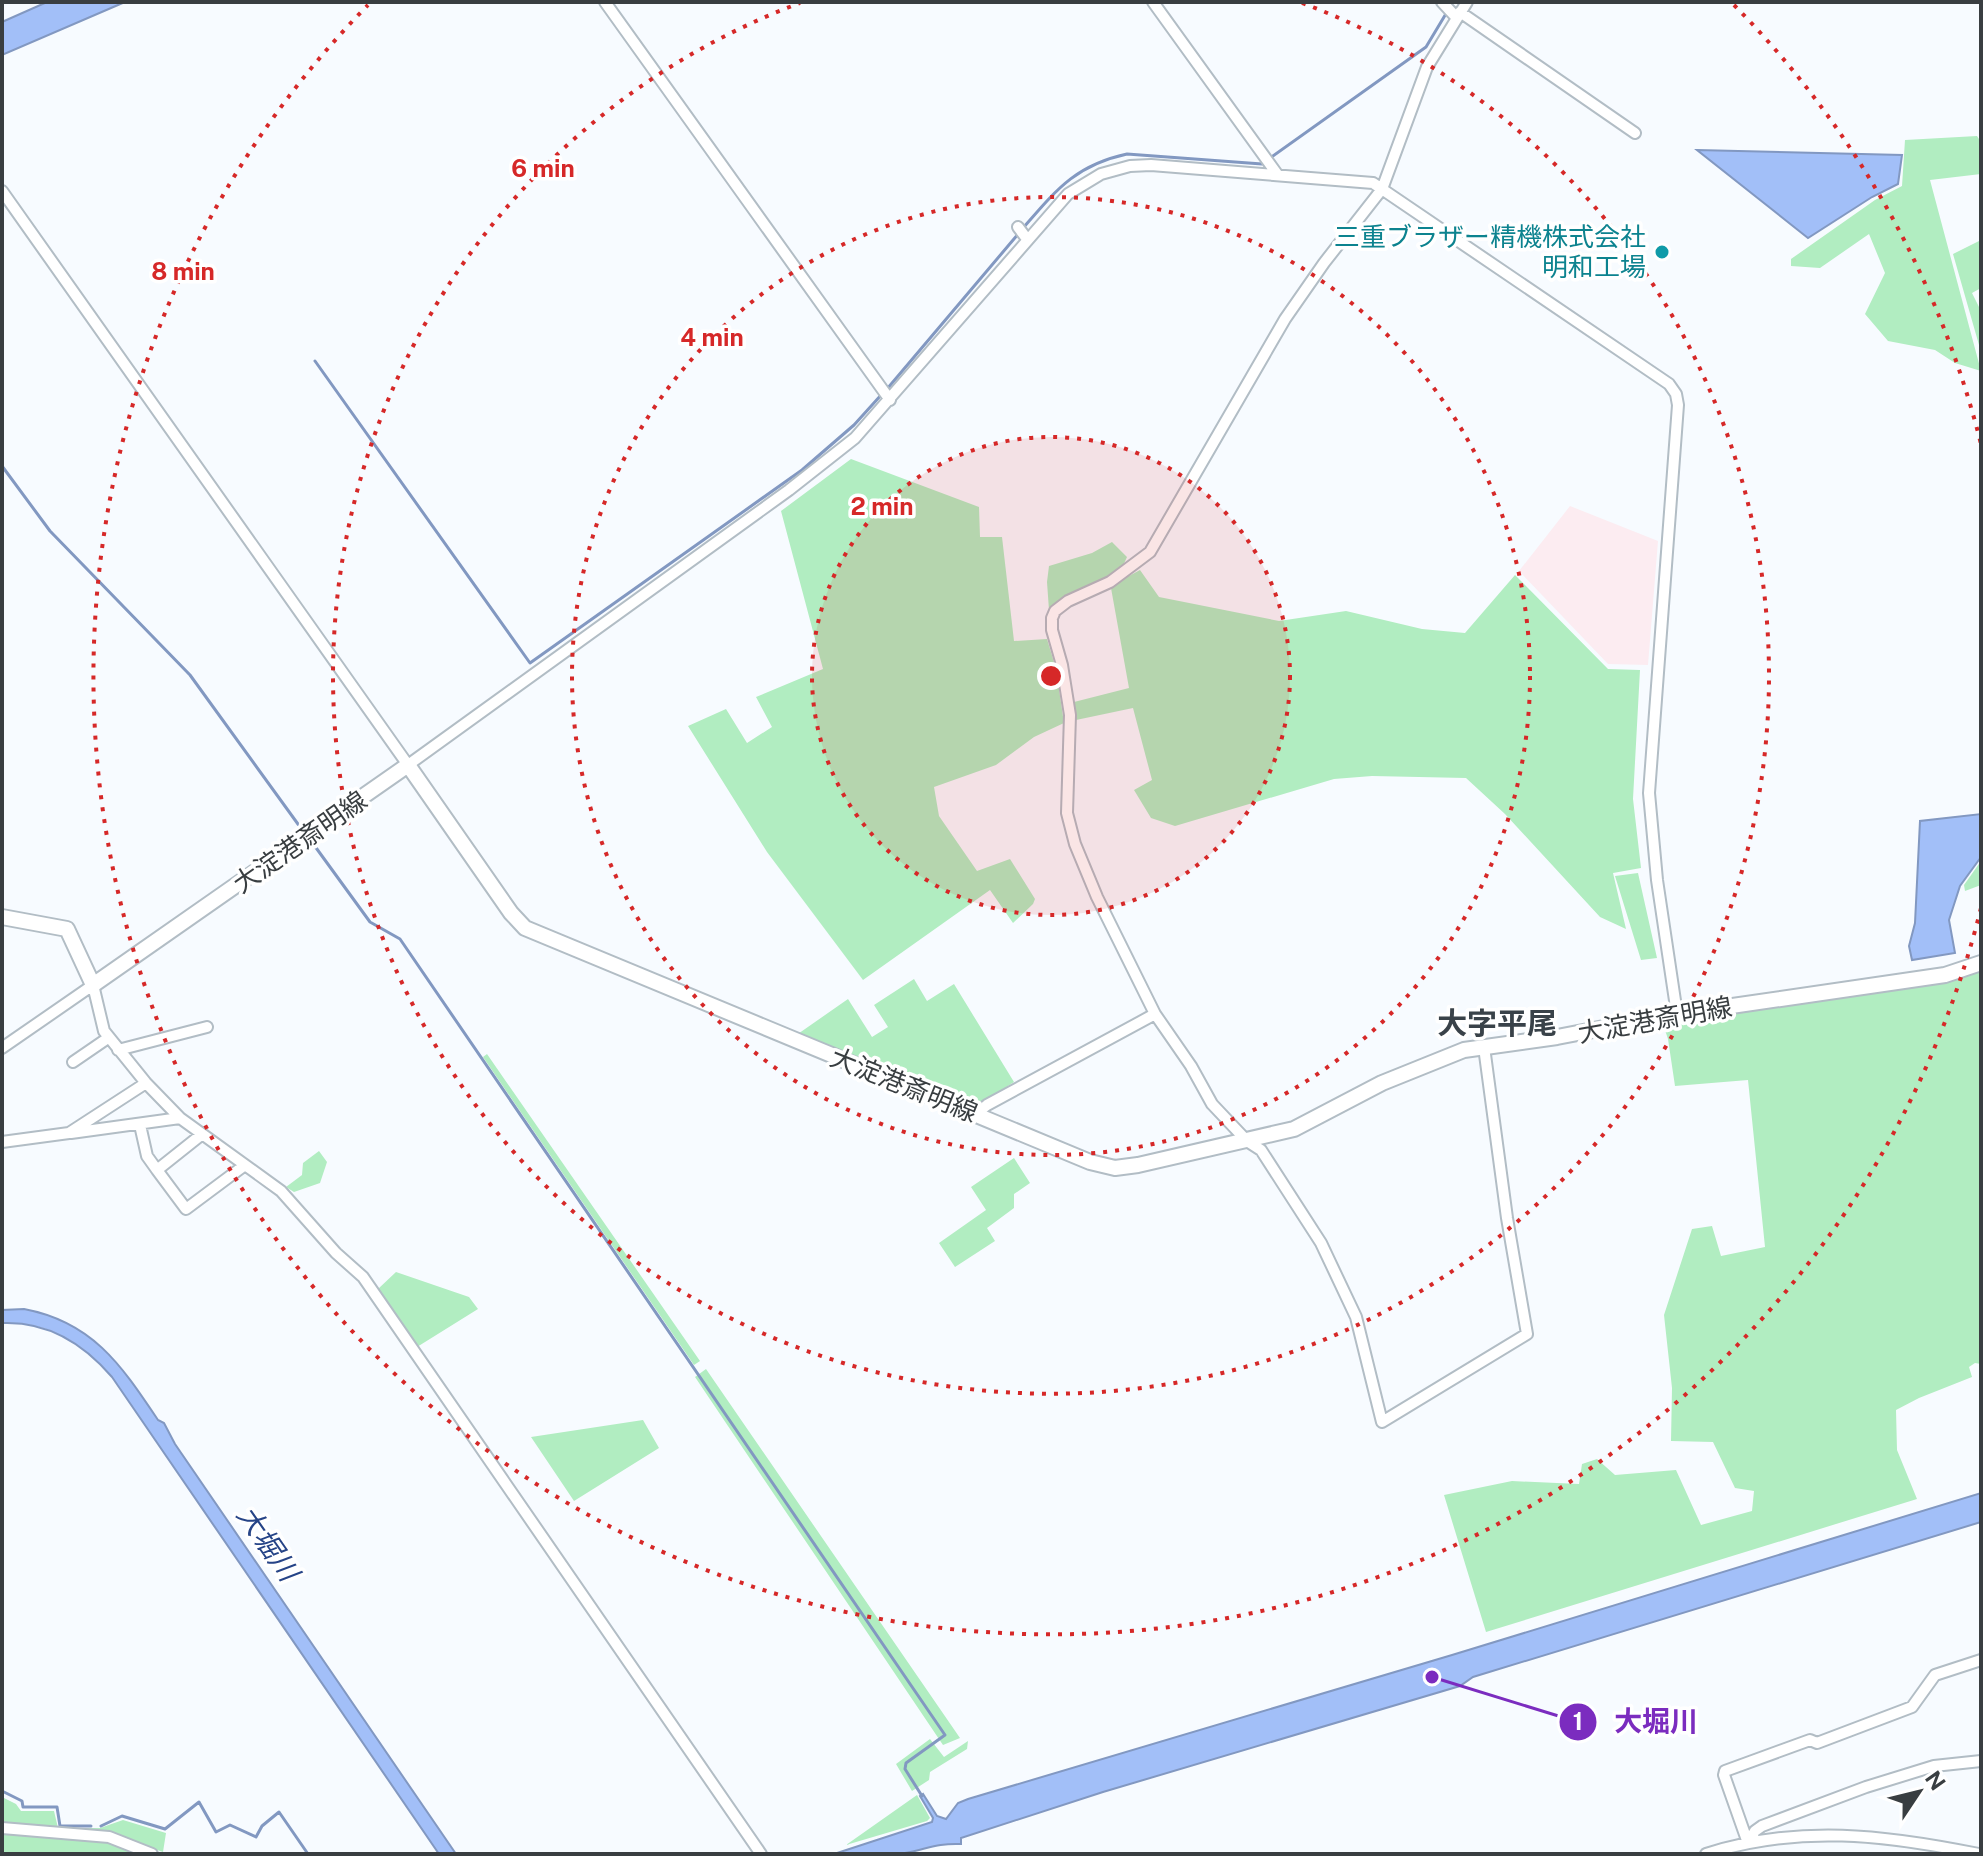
<svg xmlns="http://www.w3.org/2000/svg" width="1983" height="1856" viewBox="0 0 1983 1856" font-family="'Public Sans','Noto Sans JP',sans-serif">
<rect width="100%" height="100%" fill="#f7fbff"/>
<path fill="#fcecf1" d="M1570,506l88,35 -10,124 -40,-1 -89,-93z"/>
<path fill="#b1edc1" d="M1977,136l4,6v32l-51,6 51,191 -26,-8 -20,-13 -47,-9 -23,-27 20,-41 -16,-39 -49,34 -29,-2v-7l84,-59 27,-14 3,-46z
M1981,240v48l-9,5 9,18v41l-28,-98z
M851,459l128,48 1,30h22l12,104 33,-2 9,30 8,54 -30,14 -38,28 -62,22 5,29 38,55 33,-12 25,40 -2,5 -20,19 -23,-33 -127,90 -96,-128 -79,-126 38,-17 21,34 25,-16 -16,-30 67,-28 -42,-158z
M1112,542l15,15 -6,13 8,6 11,-6 19,27 120,24 67,-10 76,18 43,4 50,-58 93,94 32,1 -7,129 8,69 -28,5 13,56 -26,-12 -95,-103 -39,-36 -94,-2 -38,3 -159,47 -24,-8 -17,-28 18,-10 -19,-72 -57,12 -2,-18 55,-14 -18,-100 -8,-7 -38,15 -16,14 -2,-28 2,-16 43,-13z
M1981,861v24l-16,6 -1,-6z
M1638,873l19,85 -16,2 -26,-84z
M1981,970v394l-6,-1 -6,4 3,10 -53,21 -23,12 1,40 20,49 -431,133 -42,-137 68,-14 67,3 3,-20 15,-5 18,16 61,-5 25,55 51,-14 2,-20 -19,-3 -22,-46 -42,-1 1,-53 -8,-73 28,-86 20,-3 9,30 44,-9 -17,-167 -73,6 -7,-47 -5,-15 300,-46z
M914,979l13,22 27,-17 60,98 -41,27 -178,-73 53,-37 24,38 16,-10 -14,-22z
M487,1054l213,307 -6,4 -211,-308z
M319,1151l8,11 -7,21 -26,9 -8,-5 16,-12 1,-12z
M1014,1158l16,25 -16,11v14l-27,20 8,13 -40,26 -16,-24 47,-33 -15,-23z
M396,1272l73,25 9,12 -61,38 -39,-58z
M706,1369l254,369 -17,7 -248,-368z
M643,1420l16,28 -85,53 -43,-64z
M930,1739l14,18 24,-16 -1,8 -37,23 -1,8 -17,11 -16,-27z
M917,1795l13,23 -3,3 -81,24z
M2,1797l14,7 5,7h33l4,17h42l23,-8 43,13 -3,19 -26,-9v11h-135z"/>
<path fill="#a2bff8" stroke="#8298c1" stroke-width="2" d="M47,2h78l-123,53v-33z
M1697,150l205,5 -4,29 -26,13 -64,41z
M1981,814v43l-21,29 -11,34 6,33 -43,7 -3,-14 6,-23 5,-102z
M24,1309c69,13 97,56 134,111l6,3 11,21 281,410h-17l-327,-477c-29,-34 -64,-56 -110,-54v-13z
M1981,1493v29l-508,155 -13,9 -357,106 -142,46v6c-25,-1 -33,5 -56,9 -22,3 -49,1 -71,1l98,-32 1,-4 -13,-22 3,-2 14,22 9,3 12,-16 10,-4 484,-144z"/>
<g fill="none" stroke-linecap="round" stroke-linejoin="round">
<path stroke="#8298c1" stroke-width="3" d="M1919,2h23
M1270,158l156,-111 21,-35
M1024,227c33,-38 52,-62 103,-73l135,10 2,-1
M315,361l215,302 272,-193 52,-45 28,-31
M887,389l132,-156
M2,466l48,65 140,144 113,156
M314,845l56,77 30,17 545,796 -39,28 -1,6 17,27
M2,1791l20,10 1,6h34l3,19h31
M101,1826l21,-10 43,13 34,-27 17,30 14,-7 26,12 6,-11 17,-14 29,42"/>
<g stroke="#b2bdc5" stroke-width="14">
<path id="minor" d="M605,2l285,398
M1153,2l124,172
M1442,2l14,15
M1467,2l-40,65 -45,122 -58,74 -39,56 -135,233 -40,30 -42,19 -13,10 -3,7v12l10,35 8,50 -3,98 8,31 22,53 58,117 36,52 21,38 35,37 14,9 60,93 35,74 26,105 145,-88 -20,-116 -23,-171
M1460,12l175,121
M2,191l406,574 381,-275 66,-52 213,-244 33,-20 29,-8 21,-1 222,18 296,201 7,10 2,11 -29,388 8,87 20,134
M1018,227l9,12
M2,1048l91,-63 11,46 42,52 34,35 101,73 55,62 27,24 398,577
M118,1050l89,-23
M73,1062l35,-24
M975,1115l12,-10 168,-91
M140,1125l7,31 10,14
M71,1133l109,-15
M201,1135l-44,35 29,39 59,-44
M2,1142l67,-9 77,-50
M2,1828l107,9 43,17
M1748,1843l-24,-68 1,-4 85,-31 7,3 95,-36 23,-32 46,-15
M1748,1843l7,-12 7,-5 104,-39 68,-21 47,-5
M1706,1854c93,-30 179,-19 273,0"/>
</g>
<g stroke="#b2bdc5" stroke-width="18">
<path id="major" d="M2,917l65,12 26,56 315,-220 103,148 14,15 565,234 25,6 23,-3 156,-36 88,-46 82,-33 93,-13 120,-23 268,-39 36,-12"/>
</g>
<use href="#minor" stroke="#fff" stroke-width="10"/>
<use href="#major" stroke="#fff" stroke-width="14"/>
</g>
<circle cx="1051" cy="676" r="239" fill="#d62828" fill-opacity=".12"/>
<g fill="none" stroke="#d62828" stroke-width="4" stroke-dasharray="4 8">
<circle cx="1051" cy="676" r="239"/>
<circle cx="1051" cy="676" r="479"/>
<path d="M1302 3A718 718 0 1 1 800 3"/>
<path d="M1981 908A958 958 0 1 1 368 5M1734 5A958 958 0 0 1 1981 444"/>
</g>
<circle fill="#0f9aa8" stroke="#fff" stroke-width="3" cx="1662" cy="252" r="8"/>
<g text-anchor="middle" stroke-width="7" stroke-linejoin="round" paint-order="stroke">
<g font-size="26" fill="#0d838f" stroke="#fff" text-anchor="end">
<text x="1646" y="246">三重ブラザー精機株式会社<tspan x="1646" dy="30">明和工場</tspan></text>
</g>
<g font-size="26" fill="#393e41" stroke="#fff">
<text transform="translate(300 842) rotate(-35)" y="9">大淀港斎明線</text>
<text transform="translate(1655 1020) rotate(-10)" y="9">大淀港斎明線</text>
<text transform="translate(904 1085) rotate(22)" y="9">大淀港斎明線</text>
</g>
<g font-size="28" font-style="italic" fill="#264487" stroke="#fff">
<text transform="translate(268 1543) rotate(55)" y="10">大堀川</text>
</g>
<g font-size="30" font-weight="bold" fill="#394249" stroke="#fff">
<text x="1497" y="1034">大字平尾</text>
</g>
</g>
<circle cx="1051" cy="676" r="12" fill="#d62828" stroke="#fff" stroke-width="4"/>
<g font-size="24" text-anchor="middle" font-weight="bold" fill="#d62828" stroke="#fff" stroke-width="7" stroke-linejoin="round" paint-order="stroke">
<text x="543" y="177">6 min</text>
<text x="183" y="280">8 min</text>
<text x="712" y="346">4 min</text>
<text x="882" y="515">2 min</text>
</g>
<path fill="none" stroke="#7b2cbf" stroke-width="3" d="M1432 1677L1578 1722"/>
<g fill="#7b2cbf" stroke="#fff" stroke-width="3">
<circle cx="1432" cy="1677" r="8"/>
<circle cx="1578" cy="1722" r="20"/>
</g>
<g font-size="24" text-anchor="middle" font-weight="bold" fill="#fff">
<text x="1578" y="1730">1</text>
</g>
<g font-size="28" text-anchor="middle" font-weight="bold" fill="#7b2cbf" stroke="#fff" stroke-width="7" stroke-linejoin="round" paint-order="stroke">
<text x="1656" y="1731">大堀川</text>
</g>
<rect width="1983" height="1856" fill="none" stroke="#393e41" stroke-width="8"/>
<g transform="translate(1919 1792) rotate(55)" stroke="#ffffff" stroke-width="6" paint-order="stroke">
<path d="M0-6L14 30L0 20L-14 30Z" fill="#393e41"/>
<text y="-12" font-size="22" font-weight="bold" text-anchor="middle" fill="#393e41">N</text>
</g>
</svg>
